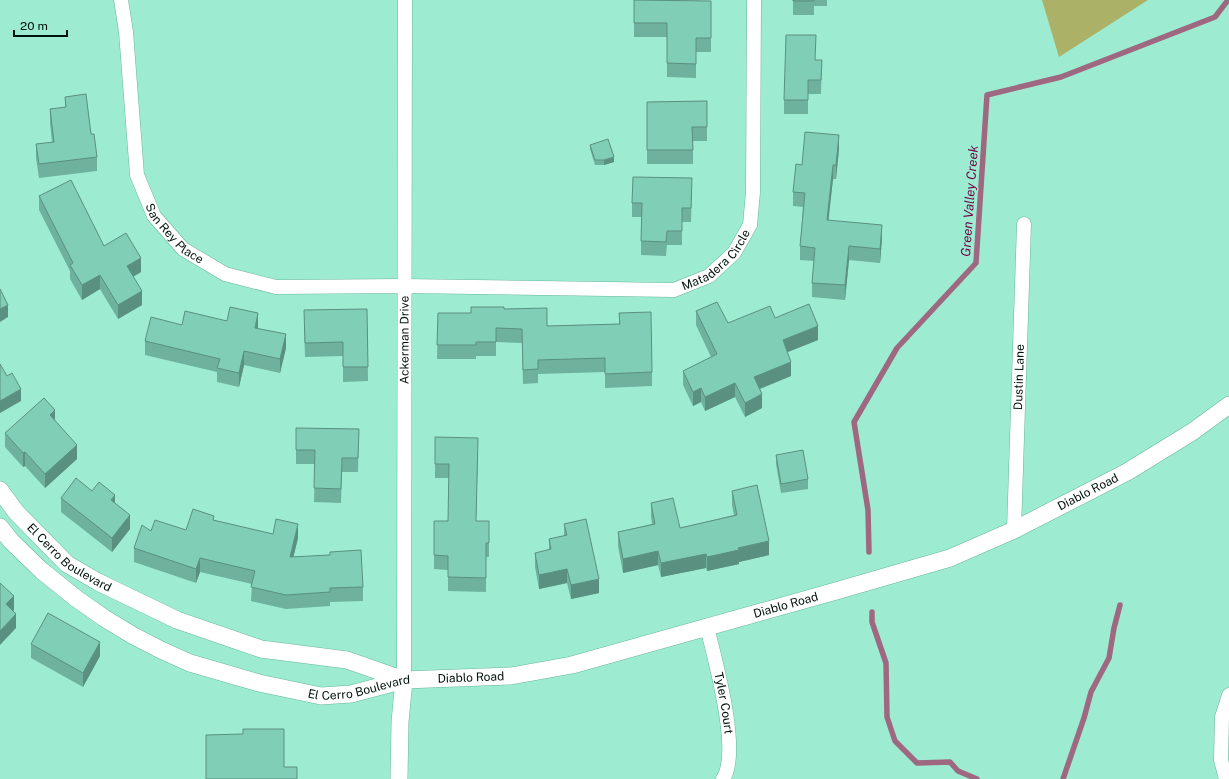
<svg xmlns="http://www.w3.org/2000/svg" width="1229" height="779" viewBox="0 0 1229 779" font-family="'Public Sans',sans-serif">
<rect width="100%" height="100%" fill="#9decd2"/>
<path fill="#acb168" d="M1042,0h106l-89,57z"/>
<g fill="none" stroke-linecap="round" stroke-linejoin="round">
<path stroke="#9f6881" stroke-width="5.5" d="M869,552l-1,-42 -14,-88 43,-74 79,-85 11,-168 74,-18 154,-60 13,-17
M872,612v10l14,41 1,54 8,24 22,22 33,-1 8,9 19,8
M1063,779l21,-61 7,-26 18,-34 5,-30 6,-23"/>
<g stroke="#67b59d" stroke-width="15">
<g id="minor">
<path id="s1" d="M121,0l5,32 11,143 17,41 29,33 42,25 51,13 128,-1 270,4 35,-14 25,-23 16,-28 3,-33 1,-192"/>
<path id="s2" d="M1014,530l10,-306"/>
<path id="s3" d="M707,627c8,33 34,125 16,152"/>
<path id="s4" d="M404,680l1,-680"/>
<path d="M1226,779l-5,-19 1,-43 7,-22"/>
</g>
</g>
<g stroke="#67b59d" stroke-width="18">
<g id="tertiary">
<path id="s5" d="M0,490l16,22 51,52 31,18 79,38 84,29 86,11 57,20"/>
<path id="s6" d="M0,527l11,14 31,30 35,28 27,19 28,17 29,15 29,13 69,20 62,13 30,-2 53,-14 107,-4 61,-11 264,-74 114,-33 64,-28 113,-58 65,-40 37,-27"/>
<path d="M399,779l1,-57 4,-42"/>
</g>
</g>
<use href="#minor" stroke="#fff" stroke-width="14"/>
<use href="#tertiary" stroke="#fff" stroke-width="17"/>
</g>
<path fill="#6eb19c" d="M634,0l77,1v51h-15v26l-29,-1v-40h-33z
M793,0h34v6h-13v9h-21z
M816,60h6l-1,34h-13v20h-24v-14z
M65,97l26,37 6,23v14l-58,7 -3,-20v-14l16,-2 -2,-19v-14l15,-2z
M707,101v40h-14v23h-46v-62z
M590,145l24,17 -10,3h-9l-5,-16z
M839,149l-3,30h-3l-5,41 54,19 -2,24 -31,-3 -4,40 -33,-3v-14l2,-22 -14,-1v-14l3,-39 -10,-1v-14z
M692,192l-1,30h-9v23h-15l-1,11 -25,-1v-38h-9v-14z
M39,196l65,50 37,26 -8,5 9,28 -24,14 -18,-30 -18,11 -12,-21v-8l-31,-61z
M367,309l1,72 -25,1v-26l-38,1 -1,-33z
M504,309l43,17 72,-2v-11l33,59v14l-47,2v-16l-67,2v9l-15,1 -1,-41 -26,-1v14h-20v3h-39l1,-46h33z
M696,311l32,12 47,-5 43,22 -31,12 4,24 -31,13 2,19 -17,9 -10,-20 -30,14 -4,-9 -8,4 -10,-21v-14l28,-14 -15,-32z
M227,321l31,6 -1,1 29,20 -6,25 -36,-8 -5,22 -22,-5v-10l-72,-17v-14l37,-16z
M55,420l22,39 -32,29 -20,-22 -2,1 -18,-20v-14z
M296,428l63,1 -1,43h-16l-1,31 -27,-1 1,-38h-19z
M435,437l43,15 -2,69h13v36h-3v35l-38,-1v-21l-14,-1v-48h14l1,-43h-14z
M776,455l32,24v10l-27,4 -5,-29z
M92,491l23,12 15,26 -18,23 -51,-40v-14z
M732,491l37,64 -30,7v2l-32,7 -1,-3 -45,9 -3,-12 -35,8 -5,-27v-14l34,-8 -1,-7v-14l29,25 54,-13 -2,-10z
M214,521l59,13 25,4 -5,19 70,30v14l-33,1v4l-44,3 -35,-8 1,-17 -52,-12 -4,11 -62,-21v-14z
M564,524l35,69 -28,6 -4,-16 -28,6 -4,-22v-14l14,-3v-11l15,-3z
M31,644l69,12 -17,31 -52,-29z"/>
<path fill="#5a907f" d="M839,135v14l-3,30v-14z
M614,157v5l-10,3v-5z
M833,165v14l-6,55v-14z
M882,225v14l-2,24v-14z
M849,246v14l-4,40v-15z
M141,258v14l-14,8v-14z
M100,275v14l-18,11v-15z
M142,291v14l-24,14v-14z
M8,305v12l-8,5v-13z
M258,313v14l-3,15v-14z
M818,326v14l-35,14v-14z
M286,334v14l-6,25v-14z
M244,351v14l-5,22v-14z
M791,362v14l-37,15v-14z
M735,383v14l-30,14v-14z
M701,388v14l-8,4v-14z
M21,389v12l-21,12v-12z
M762,394v14l-17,9v-14z
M55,410v14l-5,-9z
M77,445v14l-32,29v-14z
M25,452v14l-2,1v-14z
M115,495v14l-4,-9z
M130,515v14l-18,23v-14z
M298,524v14l-8,33v-14z
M769,541v14l-30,7v2l-32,7v-14l31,-9z
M658,551v14l-35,8v-14z
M706,554v14l-45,9v-14z
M200,558v14l-4,11v-14z
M567,569v14l-28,6v-14z
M599,579v14l-28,6v-14z
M14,596v14l-8,8v-14z
M16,614v14l-16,17v-14z
M100,642v14l-17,31v-14z"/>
<path fill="#80ceb5" stroke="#5a907f" d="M634,0l77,1v37h-15v26l-29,-1v-40h-33z
M793,0h21v1h-21z
M786,35h30l-1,25h7l-1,20h-13v20h-24z
M86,94l5,40h3l3,23 -58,7 -3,-20 18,-2 -4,-33 16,-2 -1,-10z
M707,101v26h-15l1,23h-46v-48z
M805,132l34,3 -3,30h-3l-6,55 55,5 -2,24 -31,-3 -4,39 -33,-2 3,-35 -15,-2 5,-53 -12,-1 3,-28 6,1z
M608,139l6,18 -10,3h-9l-5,-15z
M633,177l59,1 -1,30h-9v23h-15l-1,11 -25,-1 1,-38h-10z
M71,180l33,66 22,-13 15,25 -14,8 15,25 -24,14 -18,-30 -18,10 -12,-20 3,-2 -34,-67z
M0,289l8,16 -8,4z
M717,302l11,21 42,-17 5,12 34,-14 9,22 -35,14 8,22 -37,15 8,17 -17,9 -10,-20 -30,14 -4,-9 -8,4 -10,-21 34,-17 -21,-43z
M230,307l28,6 -3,15 31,6 -6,25 -36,-8 -5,22 -22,-5 3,-9 -75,-18 6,-24 31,8 3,-14 42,10z
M471,307h33v2l43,-1v18l73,-2 -1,-11 32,-1 1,60 -47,2v-16l-67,2v9l-15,1 -1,-41 -26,-1v14h-20v3h-39l1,-32h33z
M367,309l1,58h-25v-25l-38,1 -1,-33z
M0,364l7,12 5,-3 9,16 -21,12z
M44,398l11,12 -5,5 27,30 -32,29 -20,-22 -2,1 -18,-20z
M296,428l63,1 -1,29h-16l-1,31 -27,-1 1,-38h-19z
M435,437l43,1 -2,83h13v22h-3v35l-38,-1v-21l-14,-1v-34h14l1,-57h-14z
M803,450l5,29 -27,5 -5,-29z
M76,478l16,13 7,-9 16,13 -4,5 19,15 -18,23 -51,-40z
M757,485l12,56 -31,7 1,2 -32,7 -1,-3 -45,9 -3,-12 -35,8 -5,-27 37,-8 -4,-21 22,-5 7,30 57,-13 -5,-24z
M193,509l21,7 -1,4 60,14 3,-15 22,5 -8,33 40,-2v-3l31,-2 2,37 -33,1v4l-44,3 -35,-8 4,-16 -55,-13 -4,11 -62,-21 8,-23 9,6 4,-11 31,10z
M586,519l13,60 -28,6 -4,-16 -28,6 -4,-22 16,-4 -2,-10 18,-4 -3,-11z
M0,583l14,13 -8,8 10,10 -16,17z
M48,613l52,29 -17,31 -52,-29z
M243,729h41v38h13v12h-91v-44l37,-1z"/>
<g text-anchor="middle" stroke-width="3" stroke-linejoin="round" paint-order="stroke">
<g font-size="12" fill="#00120c" stroke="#9decd2">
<text dy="4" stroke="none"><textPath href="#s1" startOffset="247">San Rey Place</textPath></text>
<text dy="4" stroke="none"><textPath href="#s1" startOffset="817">Matadera Circle</textPath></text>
<text dy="4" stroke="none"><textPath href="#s4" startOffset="340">Ackerman Drive</textPath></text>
<text dy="4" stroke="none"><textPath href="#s2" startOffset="153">Dustin Lane</textPath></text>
<text dy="4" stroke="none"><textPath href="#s6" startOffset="1171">Diablo Road</textPath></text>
<text dy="4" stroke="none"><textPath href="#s5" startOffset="98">El Cerro Boulevard</textPath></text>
<text dy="4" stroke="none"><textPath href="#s6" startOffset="847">Diablo Road</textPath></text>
<text dy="4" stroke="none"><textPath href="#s6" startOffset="523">Diablo Road</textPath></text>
<text dy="4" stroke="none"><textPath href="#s6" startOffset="410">El Cerro Boulevard</textPath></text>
<text dy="4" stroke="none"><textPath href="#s3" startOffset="78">Tyler Court</textPath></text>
</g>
<g font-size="13" font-style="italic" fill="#6e0344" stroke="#9decd2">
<text transform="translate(969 201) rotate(-86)" y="5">Green Valley Creek</text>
</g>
</g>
<path d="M14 30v6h53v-6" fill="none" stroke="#00120c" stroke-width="2"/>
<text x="20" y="30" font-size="12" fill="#00120c" stroke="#9decd2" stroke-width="3" paint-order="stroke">20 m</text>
</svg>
